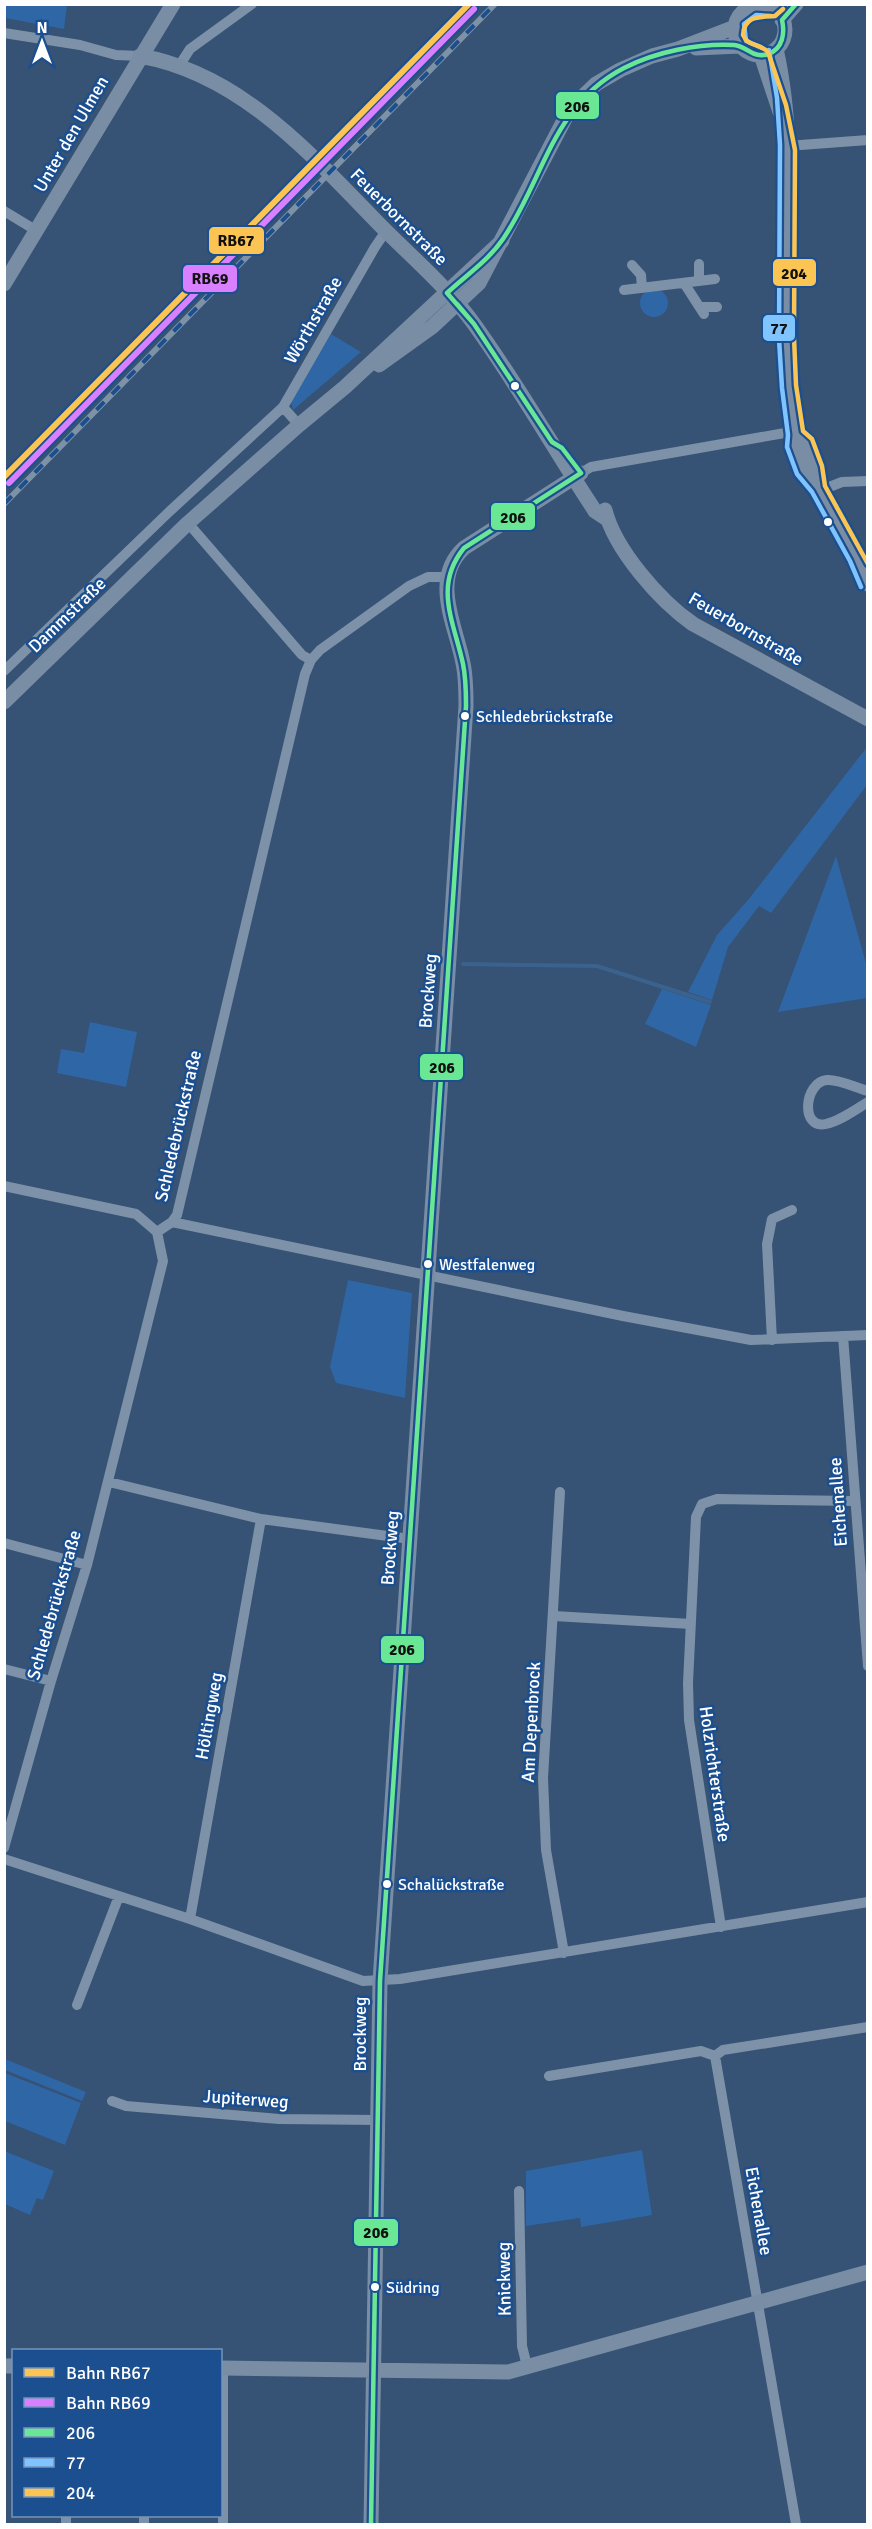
<svg xmlns="http://www.w3.org/2000/svg" width="872" height="2529" viewBox="0 0 872 2529" font-family="Signika,sans-serif">
<rect width="100%" height="100%" fill="#365274"/>
<path fill="#2f66a5" d="M4,5h63l-3,24 -59,-11z
M640 303a14 14 0 1 1 28 0a14 14 0 1 1-28 0Z
M331,334l30,18 -68,58 -2,-8z
M867,747v38l-96,128 -12,-7 -31,41 -16,53 -24,-8 29,-57 31,-35z
M836,856l31,111v31l-89,14z
M662,989l49,16 -15,42 -51,-23z
M90,1022l47,10 -11,55 -69,-14 4,-24 23,4z
M348,1280l64,13 -7,105 -69,-15 -6,-16z
M5,2059l81,33 -4,9 -77,-31z
M5,2073l76,30 -16,42 -60,-24z
M642,2150l10,65 -71,12 -1,-9 -54,8v-55z
M4,2151l50,20 -11,29 -6,-2 -7,17 -25,-11z"/>
<g fill="none" stroke-linecap="round" stroke-linejoin="round">
<path stroke="#3b618d" stroke-width="4" d="M463,964l134,2 113,36"/>
<path stroke="#7d92a8" stroke-width="10" d="M4,33l76,12 36,10 24,1
M179,66l11,-17 62,-45
M787,146l81,-6
M4,211l33,20
M632,265l9,10 1,13
M699,281v-17
M684,283l20,31
M624,290l91,-11
M700,307h17
M283,407l16,18
M581,473l10,-6 205,-36
M819,491l23,-9 26,-1
M188,523l114,132 9,5
M4,671l166,-160 113,-104 92,-160 11,-16
M868,1091c-12,-3 -29,-12 -41,-11 -23,2 -27,50 -1,44 14,-3 29,-14 42,-22
M4,1186l132,28 21,18 6,29 -76,304 -36,116 -47,167
M172,1222l451,94 128,24 117,-5
M157,1232l15,-10 5,-7 128,-541 6,-14 9,-10 89,-64 19,-9h18
M843,1336l25,330
M772,1340l-5,-96 5,-25 20,-9
M109,1482l152,37 149,20
M560,1492l-17,286 3,72 18,103
M4,1543l83,22
M554,1616l137,8
M4,1669l47,12
M4,1859l186,60 173,62 37,-2 468,-77
M190,1919l71,-400
M721,1927l-32,-207 -1,-37 8,-166 6,-13 15,-5 137,2
M77,2005l42,-109
M715,2056l81,468
M715,2056l8,-6 145,-23
M549,2076l152,-25 14,5
M112,2101l14,5 153,13 100,1
M519,2191l3,155 5,20
M66,2524v-8
M144,2524v-8
M223,2524v-156"/>
<path stroke="#798da4" stroke-width="15" d="M735 30a25 25 0 1 1 50 0a25 25 0 1 1-50 0Z
M782,20l14,-16
M696,48l44,-2
M776,49c29,127 -5,259 20,386l-2,11 10,25 14,17 39,70 11,26
M761,55l19,57
M140,56c103,18 174,102 244,173 30,30 65,60 90,95 44,61 80,125 121,187l12,8
M4,284l169,-280
M379,365l53,-38 47,-44 91,-174 26,-25 24,-14 32,-14 26,-7 57,-22
M796,435c15,12 19,32 21,50
M605,510c10,40 55,91 88,114l175,95
M4,702l184,-179 111,-98 46,-38 157,-146
M4,2366h10
M220,2368l288,4 360,-100
M371,2524l9,-543 86,-1275c0,-14 0,-29 -3,-43 -7,-37 -33,-84 1,-115l117,-75"/>
<g stroke="#7e92a7" stroke-width="6">
<path id="rail" d="M4,504l491,-500"/>
</g>
<use href="#rail" stroke="#1b4f8f" stroke-width="4" stroke-dasharray="11" stroke-linecap="butt"/>
<g stroke="#1b4f8f" stroke-width="9">
<path id="bus-1" d="M474,324l-27,-31c18,-17 41,-32 56,-54 41,-60 49,-134 121,-171 31,-16 75,-25 110,-23 13,1 19,14 34,9 15,-5 17,-21 14,-34l14,-16
M371,2524l9,-543 86,-1275c0,-14 0,-28 -3,-42 -9,-42 -30,-78 1,-116l117,-75 -19,-25 -10,-6 -78,-118 -17,-20"/>
</g>
<g stroke="#1b4f8f" stroke-width="9">
<path id="bus-2" d="M762,48l-16,-7 -2,-17 12,-9 15,1
M769,50l8,48 3,47 -1,194 3,49 6,47 -1,12 10,27 15,18 38,69 11,26"/>
</g>
<g stroke="#1b4f8f" stroke-width="9">
<path id="bus-3" d="M783,9l-8,7c-14,1 -31,-1 -32,19 5,12 17,8 25,17l18,53 9,45 -1,187 2,48 7,46 9,8 10,27 3,20 43,78"/>
</g>
<use href="#bus-1" stroke="#6ae794" stroke-width="4.5"/>
<use href="#bus-2" stroke="#80c4ff" stroke-width="4.5"/>
<use href="#bus-3" stroke="#fac553" stroke-width="4.5"/>
<g stroke="#1b4f8f" stroke-width="10">
<path id="rail-1" d="M4,477l465,-473"/>
</g>
<g stroke="#1b4f8f" stroke-width="10">
<path id="rail-2" d="M9,483l465,-474"/>
</g>
<use href="#rail-1" stroke="#fcc553" stroke-width="6"/>
<use href="#rail-2" stroke="#d880ff" stroke-width="6"/>
</g>
<g fill="#fff" stroke="#1b4f8f" stroke-width="2">
<circle cx="515" cy="386" r="5"/>
<circle cx="828" cy="522" r="5"/>
<circle cx="465" cy="716" r="5"/>
<circle cx="428" cy="1264" r="5"/>
<circle cx="387" cy="1884" r="5"/>
<circle cx="375" cy="2287" r="5"/>
</g>
<g text-anchor="middle" stroke-width="5" stroke-linejoin="round" paint-order="stroke">
<g font-size="16" fill="#fff" stroke="#1b4f8f" text-anchor="start">
<text x="476" y="722">Schledebrückstraße</text>
<text x="439" y="1270">Westfalenweg</text>
<text x="398" y="1890">Schalückstraße</text>
<text x="386" y="2293">Südring</text>
</g>
<g font-size="18" fill="#fff" stroke="#1b4f8f">
<text transform="translate(71 134) rotate(-60)" y="6">Unter den Ulmen</text>
<text transform="translate(399 217) rotate(45)" y="6">Feuerbornstraße</text>
<text transform="translate(313 320) rotate(-60)" y="6">Wörthstraße</text>
<text transform="translate(67 615) rotate(-44)" y="6">Dammstraße</text>
<text transform="translate(746 629) rotate(30)" y="6">Feuerbornstraße</text>
<text transform="translate(428 991) rotate(-86)" y="6">Brockweg</text>
<text transform="translate(178 1126) rotate(-77)" y="6">Schledebrückstraße</text>
<text transform="translate(838 1502) rotate(-94)" y="6">Eichenallee</text>
<text transform="translate(390 1548) rotate(-86)" y="6">Brockweg</text>
<text transform="translate(54 1605) rotate(-74)" y="6">Schledebrückstraße</text>
<text transform="translate(209 1716) rotate(-80)" y="6">Höltingweg</text>
<text transform="translate(531 1722) rotate(-87)" y="6">Am Depenbrock</text>
<text transform="translate(715 1774) rotate(82)" y="6">Holzrichterstraße</text>
<text transform="translate(360 2034) rotate(-90)" y="6">Brockweg</text>
<text transform="translate(246 2099) rotate(4)" y="6">Jupiterweg</text>
<text transform="translate(759 2211) rotate(80)" y="6">Eichenallee</text>
<text transform="translate(504 2279) rotate(-91)" y="6">Knickweg</text>
</g>
</g>
<g stroke="#1b4f8f" stroke-width="2">
<rect x="555" y="91" width="45" height="29" rx="6" fill="#6ae794"/>
<rect x="208" y="226" width="57" height="29" rx="6" fill="#fcc553"/>
<rect x="772" y="258" width="45" height="29" rx="6" fill="#fac553"/>
<rect x="182" y="264" width="56" height="29" rx="6" fill="#d880ff"/>
<rect x="762" y="314" width="34" height="28" rx="6" fill="#80c4ff"/>
<rect x="490" y="502" width="46" height="29" rx="6" fill="#6ae794"/>
<rect x="419" y="1053" width="45" height="28" rx="6" fill="#6ae794"/>
<rect x="380" y="1635" width="45" height="29" rx="6" fill="#6ae794"/>
<rect x="353" y="2218" width="46" height="29" rx="6" fill="#6ae794"/>
</g>
<g font-size="16" text-anchor="middle" font-weight="bold" fill="#111">
<text x="577" y="112">206</text>
<text x="236" y="246">RB67</text>
<text x="794" y="279">204</text>
<text x="210" y="284">RB69</text>
<text x="779" y="334">77</text>
<text x="513" y="523">206</text>
<text x="442" y="1073">206</text>
<text x="402" y="1655">206</text>
<text x="376" y="2238">206</text>
</g>
<rect width="872" height="2529" fill="none" stroke="#ffffff" stroke-width="12"/>
<rect x="12" y="2349" width="210" height="168" fill="#1b4f8f" stroke="#7695bc" stroke-width="1.5"/>
<rect x="24" y="2368" width="30" height="9" fill="#fcc553" stroke="#7695bc" stroke-width="1.5"/>
<text x="66" y="2379" font-size="18" fill="#ffffff">Bahn RB67</text>
<rect x="24" y="2398" width="30" height="9" fill="#d880ff" stroke="#7695bc" stroke-width="1.5"/>
<text x="66" y="2409" font-size="18" fill="#ffffff">Bahn RB69</text>
<rect x="24" y="2428" width="30" height="9" fill="#6ae794" stroke="#7695bc" stroke-width="1.5"/>
<text x="66" y="2439" font-size="18" fill="#ffffff">206</text>
<rect x="24" y="2458" width="30" height="9" fill="#80c4ff" stroke="#7695bc" stroke-width="1.5"/>
<text x="66" y="2469" font-size="18" fill="#ffffff">77</text>
<rect x="24" y="2488" width="30" height="9" fill="#fac553" stroke="#7695bc" stroke-width="1.5"/>
<text x="66" y="2499" font-size="18" fill="#ffffff">204</text>
<g transform="translate(42 42)" stroke="#1b4f8f" stroke-width="4.5" paint-order="stroke">
<path d="M0-4.5L10 22L0 15L-10 22Z" fill="#ffffff"/>
<text y="-9" font-size="16" font-weight="bold" text-anchor="middle" fill="#ffffff">N</text>
</g>
</svg>
